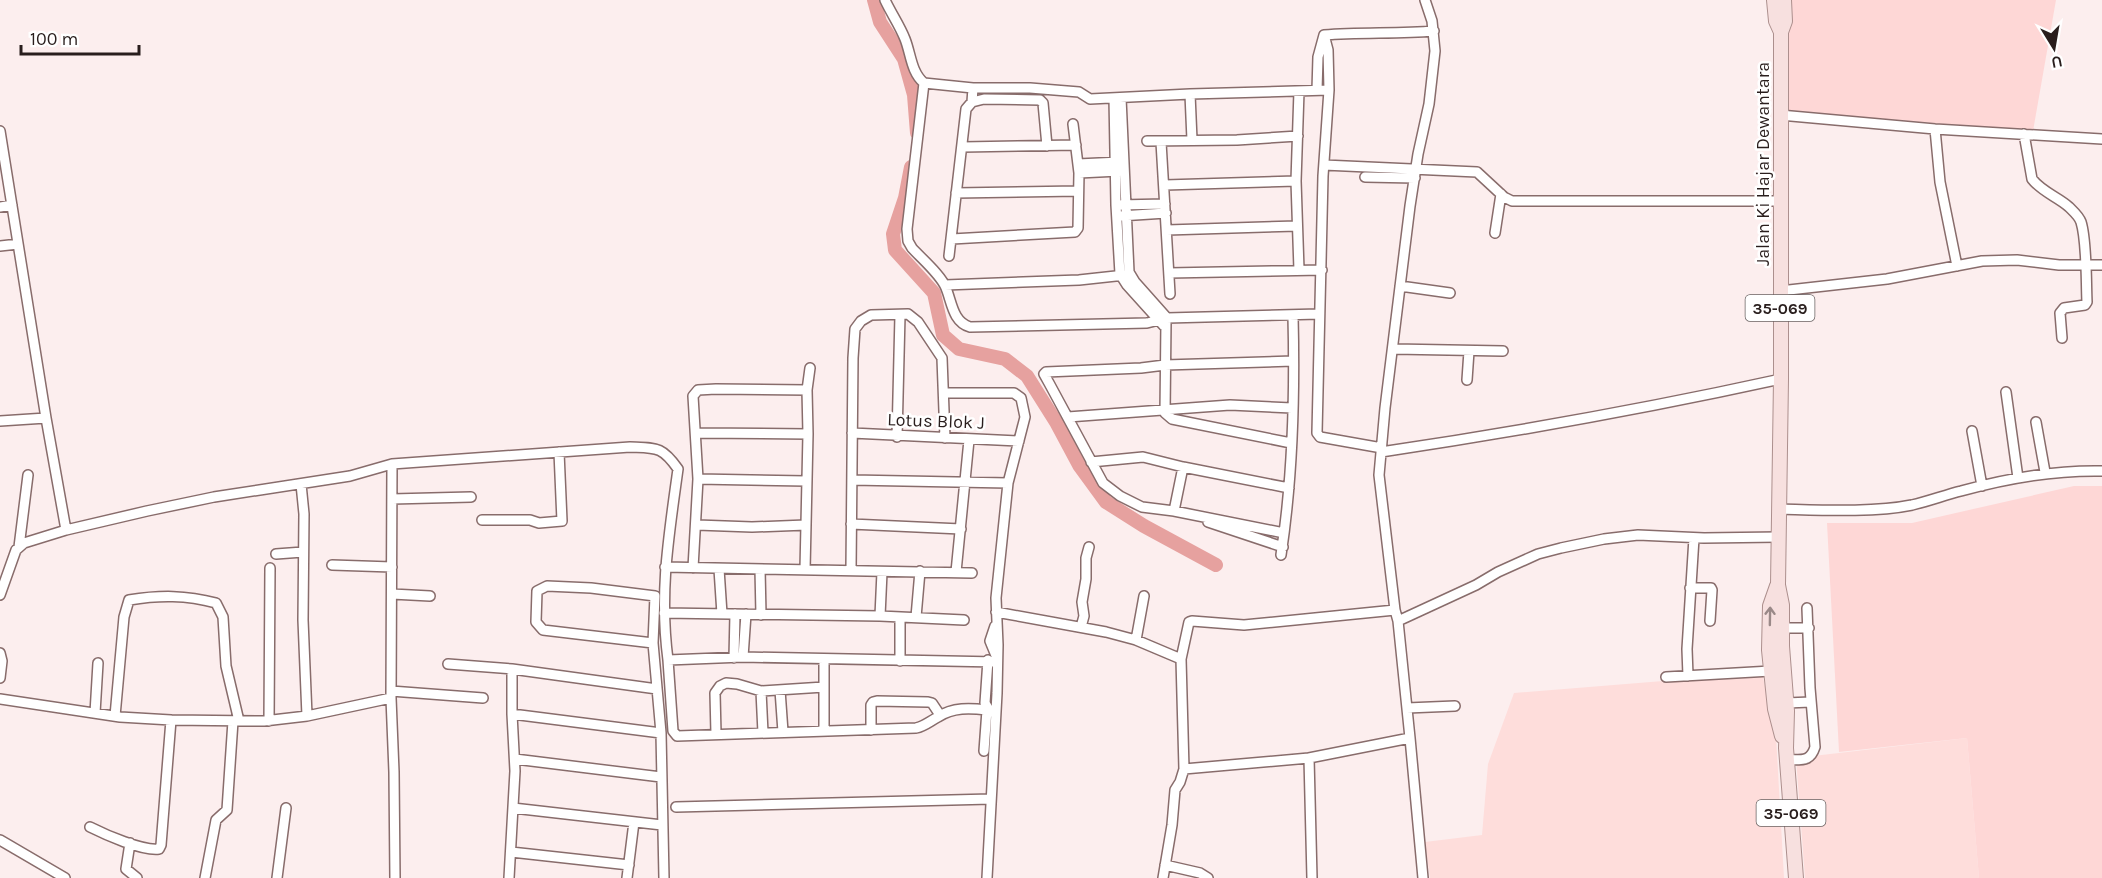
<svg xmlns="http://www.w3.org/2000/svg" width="2102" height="878" viewBox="0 0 2102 878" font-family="Karla,sans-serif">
<rect width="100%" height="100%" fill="#fceeee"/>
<path fill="#fedddb" d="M1762,673l14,63 8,142h-354l-5,-36 57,-7 6,-71 26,-71z
M1967,738l12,140h-174l-9,-120z"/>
<path fill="#fed7d6" d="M1789,0h267l-23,131 -244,-19z
M2074,486h28v392h-123l-12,-140 -128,14 -12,-229h85z"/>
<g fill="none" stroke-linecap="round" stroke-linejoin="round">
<path stroke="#e6a19f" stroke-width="14" d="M874,0l6,22 24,37 10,36 3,38
M911,167l-6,31 -12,36 2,16 39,43 9,42 16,14 46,10 22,17 29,46 23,43 27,37 38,24 72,39"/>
<g stroke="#886c6b" stroke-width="12">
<path id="street" d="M885,0c6,13 15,26 20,39 6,15 6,33 19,44l49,5 -1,14
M924,83l-17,146 1,12 4,7c10,11 29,27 34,40 6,15 7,34 24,39l177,-4 20,-5 152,-4
M973,88h57l49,4 11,7 100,-5 139,-4
M1317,90l1,-33 6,-22
M1190,94l2,46
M1114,98l2,107 4,69 7,11 37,41
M1121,98l8,174 6,10 32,36
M1780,115l155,14 167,10
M1935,129l5,53 17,84
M0,131l46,287 20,112
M2024,134l8,45c10,13 26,18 37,28 5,5 10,9 12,15 6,19 5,59 6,80l-2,3 -21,3 -4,5 2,25
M1147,141l90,-1 61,-4
M1161,142l9,152
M963,147l113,-2
M1078,164l42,-2
M1324,165l153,7 27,25 8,4h269
M1079,173l40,-2
M1365,177l50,1
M1165,185l131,-4
M956,193l122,-2
M1119,205l46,-1
M0,207l12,-2
M1120,216l46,-3
M1167,230l130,-4
M1495,233l6,-39
M952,239l123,-7 3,-4 1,-55 -6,-49
M0,246l18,-2
M949,256l17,-147 6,-7 12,-3 56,1 3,3 4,43
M1299,270l-3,-89 3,-90
M1169,273l153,-3
M945,285l134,-5 46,-5
M1400,286l50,7
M1780,291l107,-12 95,-18 35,-1 42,5h43
M1166,321l-1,92 7,6 119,24
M1394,349l109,2
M1467,380l2,-29
M2006,392l12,86
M944,393h70l7,5 4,19 -17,66 -12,115 2,47 -1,48 -10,185
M1068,417l162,-12 62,3
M0,421l46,-3
M2036,422l9,50
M1972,431l10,55
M696,433l112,1
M852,433l167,8
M897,437l3,-122
M1382,448l-62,-11 -3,-4 6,-257 6,-86 -1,-40 -4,-15c37,-3 73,-1 110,-4
M1381,452c134,-20 268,-44 400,-73
M1091,462l52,-5 40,10 106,21
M392,464l-1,234 3,74 1,106
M1183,467l-9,44 110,22
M698,479l108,2
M852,480l156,3
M301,484l3,30 -1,106 4,96
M392,499l79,-2
M1779,509c40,1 94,4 133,-4 17,-4 33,-10 49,-14 47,-13 93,-21 141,-20
M1174,511l-32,-4 -22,-11 -17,-13 -54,-100 -5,-9 2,-2 95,-4 24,-3 128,-4
M482,520h48l9,3 23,-2 -3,-69
M1208,522l75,25
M851,524l110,5
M697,525l55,2 54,-2
M19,547l9,-72
M276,554l27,-2
M1281,555c12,-79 14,-160 12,-239
M332,565l60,2
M665,567l307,6
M693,568l5,-89 -5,-83 5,-6 18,-1 91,1
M719,569l3,45
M760,569l1,46
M805,570l3,-136 -1,-44 3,-22
M851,570l2,-212 2,-29 6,-8 10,-6 37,-1 10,8 24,36 3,80
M956,572l13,-132
M1690,588h21l1,2 -2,31
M392,594l38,2
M0,595l16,-45 8,-7 42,-13 81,-19 67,-14 136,-21 42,-12 238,-17c26,1 32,-1 48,22 -9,66 -19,123 -10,191l75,-3 254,5
M996,612l110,20 30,8 45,19
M664,613l216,3 84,4
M880,616l2,-44
M916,617l4,-46
M1398,621l-3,-11 -16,-135 6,-67 25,-202 8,-52 11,-50 6,-53 -3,-30 -7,-21
M995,626l-5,15 7,17
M1081,627l3,-11 -2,-14 4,-23v-21l3,-11
M1782,628h27
M1136,640l8,-44
M653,643l-110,-13 -7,-8 1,-31 10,-5 44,2 64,8 -2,47 8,90 3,145
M0,653l2,8 -2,17
M743,657l3,-43
M734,658l1,-44
M668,660l5,71 4,5 239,-8c9,-2 14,-7 22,-11 15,-10 32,-9 49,-7l-3,41
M824,660v71
M988,660l-3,43 5,9
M900,661v-43
M448,664l64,5 145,20
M1688,676l-1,-27 7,-111
M1666,677l105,-6
M780,690l3,42
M391,691l92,7
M761,691l2,42
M0,699l120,18 51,3 93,1 43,-5 84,-18
M1786,703l25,-1
M1407,708l48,-2
M95,713l3,-50
M512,714l149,19
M115,716l9,-99 5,-17c31,-5 57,-5 87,3l7,14 3,49 13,55
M269,721l1,-153
M871,730v-25l2,-3 4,-1 51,1 4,1 8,12
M716,734l-1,-41 5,-7 6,-3 11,1 24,7 63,-4
M1410,738l13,140
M515,759l146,18
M1786,760c15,-1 24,3 29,-13l-5,-59 -3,-80
M1184,769l125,-11
M676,807l315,-8
M513,808l149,17
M90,827c16,8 52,24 69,22l2,-4 10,-125
M0,840l65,38
M130,843l-4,26 11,9
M511,852l118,13
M1165,865l35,8 8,5
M205,878l11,-58 11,-10 6,-89
M277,878l9,-70
M509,878l6,-107 -3,-57v-45
M627,878l7,-56
M1163,878l9,-53 3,-35 5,-8 4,-13 -3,-110 8,-37 3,-1 52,4 151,-15
M1312,878l-3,-120 101,-20 -12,-117 78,-36 22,-13 40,-18 23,-6 43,-9 34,-4 66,3 75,-1"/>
</g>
<g stroke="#ac8f8d" stroke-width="16">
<path id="primary" d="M1774,0l2,21 5,11
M1784,0l1,21 -4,11v347l-3,206 4,20v41l5,65 -1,37 10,130
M1777,586l-7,20 -1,44 6,59 7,27"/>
</g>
<use href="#street" stroke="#fff" stroke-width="9"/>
<use href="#primary" stroke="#f7e0df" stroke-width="14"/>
</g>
<defs><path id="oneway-shaft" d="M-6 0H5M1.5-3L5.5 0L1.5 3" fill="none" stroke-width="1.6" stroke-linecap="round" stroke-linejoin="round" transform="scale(1.5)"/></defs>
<use stroke="#9a8988" href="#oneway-shaft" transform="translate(1770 616) rotate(-89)"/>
<g text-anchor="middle" stroke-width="5" stroke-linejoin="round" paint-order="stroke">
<g fill="#fff" stroke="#696261" stroke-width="1.5">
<rect x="1745.5" y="295" width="69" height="26" rx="4.5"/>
<rect x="1756.5" y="800" width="69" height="26" rx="4.5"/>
</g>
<g font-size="16" font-weight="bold" fill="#291e1d">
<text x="1780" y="314">35-069</text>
<text x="1791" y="819">35-069</text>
</g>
<g font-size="18" fill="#291e1d" stroke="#fff">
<text transform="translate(1763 164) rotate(-90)" y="6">Jalan Ki Hajar Dewantara</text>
<text transform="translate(936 421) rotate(2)" y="6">Lotus Blok J</text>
</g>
</g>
<g transform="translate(2054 48) rotate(169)" stroke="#ffffff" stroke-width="4.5" paint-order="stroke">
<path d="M0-4.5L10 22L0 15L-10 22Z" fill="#291e1d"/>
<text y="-9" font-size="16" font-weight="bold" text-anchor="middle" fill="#291e1d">U</text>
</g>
<path d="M21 45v9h118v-9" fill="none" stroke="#291e1d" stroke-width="3"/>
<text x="30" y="45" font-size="18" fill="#291e1d" stroke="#ffffff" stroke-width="4.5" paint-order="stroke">100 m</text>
</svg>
